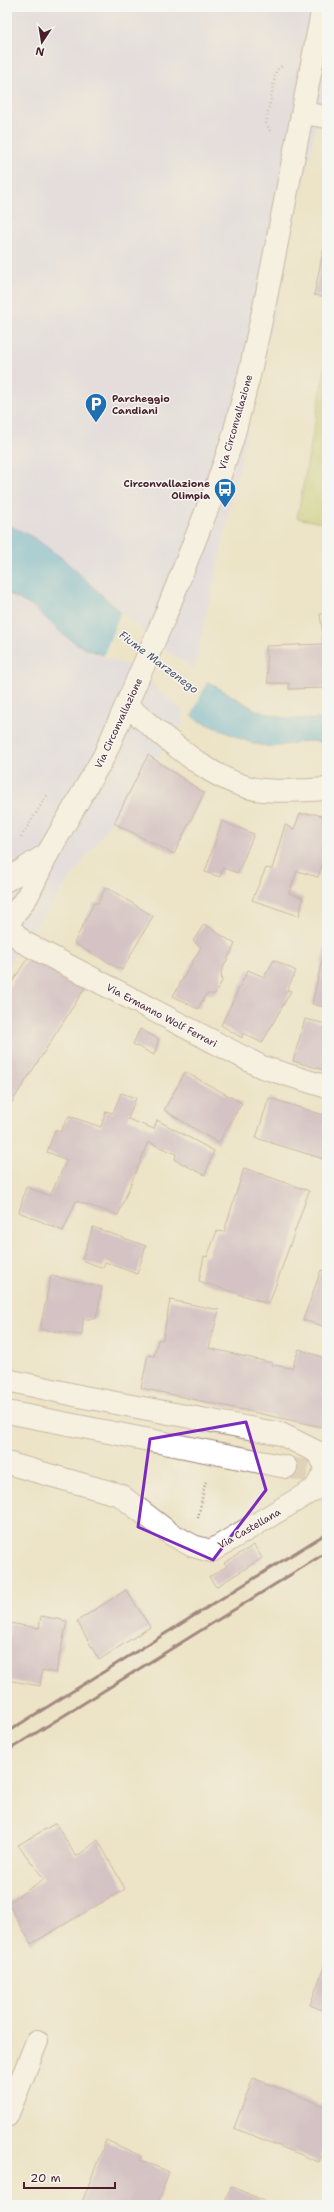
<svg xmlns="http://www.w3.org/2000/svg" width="334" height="2212" viewBox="0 0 334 2212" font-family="'Shantell Sans',sans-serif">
<rect width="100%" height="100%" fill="#f6f6f2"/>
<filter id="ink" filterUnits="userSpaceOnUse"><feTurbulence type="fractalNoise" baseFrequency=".025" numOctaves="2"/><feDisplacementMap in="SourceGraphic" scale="8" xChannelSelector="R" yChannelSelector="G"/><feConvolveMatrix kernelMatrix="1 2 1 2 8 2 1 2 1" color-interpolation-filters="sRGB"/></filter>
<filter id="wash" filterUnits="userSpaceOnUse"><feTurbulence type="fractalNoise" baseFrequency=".012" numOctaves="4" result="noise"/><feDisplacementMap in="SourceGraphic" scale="16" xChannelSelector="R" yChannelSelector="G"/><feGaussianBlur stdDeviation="0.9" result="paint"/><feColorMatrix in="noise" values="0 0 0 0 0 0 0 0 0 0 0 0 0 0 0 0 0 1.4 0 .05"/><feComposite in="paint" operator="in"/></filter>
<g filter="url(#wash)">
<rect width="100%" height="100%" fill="#ede4c7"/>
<path fill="#d9d6f7" d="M7,7h320v71l-146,649 -174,238z"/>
<path fill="#bbc96c" stroke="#82744c" d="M327,358v166l-30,-6z"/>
<path fill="#62b6de" stroke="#566a84" d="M7,524l27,14 29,21 90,84 42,31 61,36 32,9h39v23l-21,-1 -33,6 -19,-3 -57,-24 -34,-28 -26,-26 -53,-18 -19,-12 -31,-29 -27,-14z"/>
<path fill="#ede4c7" d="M121,611l33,31 54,37 -17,38 -30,-24 -25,-25 -33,-11z"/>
<g id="blocks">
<path fill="#b599c0" d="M326,238h1v59l-13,-2z
M327,613v75l-38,1v-6h-21l-2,-37 58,-2 -4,-30z
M148,755l56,38 -30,61 -60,-31z
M300,814h15l12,4v33l-9,26 -21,-6 -8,22 14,5 -4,18 -47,-16 14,-32 6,1 13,-44 9,4z
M222,821l32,13 -16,39 -15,-5 -3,9 -15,-5z
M106,887l47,29 -31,54 -48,-27 20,-40h4z
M204,924l31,20 -14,28 1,9 -7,13h-9l-8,15 -25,-13 28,-49 -8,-6z
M326,943h1v65l-15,-4z
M29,956l56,32 -78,122v-120z
M274,960l22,11 -9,19 4,1 -29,52 -19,-10 -1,5 -21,-13 27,-55 16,7z
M305,1019l22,5v47l-34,-10z
M140,1029l19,10 -5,16 -21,-11z
M185,1072l57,31 -24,40 -54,-33z
M121,1093l15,5 -8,21 26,10 3,-9 57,31 -9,24 -30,-15 1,-6 -28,-12 -30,73 -42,-14 -13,30 -44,-19 7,-25 24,9 17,-36 -20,-8 8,-22 5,2 9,-16 32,11 5,-16 7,2z
M269,1098l58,18v44l-71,-22z
M244,1168l65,23 -40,113 -70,-23 5,-25 3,1 10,-26 7,1z
M93,1227l53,19 -9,28 -32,-12 -2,6 -21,-8z
M321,1270l6,2v55l-24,-7z
M51,1276l51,11 -6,32h-13l-1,16 -42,-6z
M170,1300l49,10 -10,38 63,15v2l20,3 7,-19 28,10v69l-186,-40 7,-33 6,1 4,-16 5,-1z
M254,1545l8,13 -46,29 -7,-10 18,-11 -3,-3z
M126,1590l24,37 -51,33 -22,-39z
M41,1616l26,5 -11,52 -14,-3 -2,16 -33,-6 2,-57 30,5z
M56,1823l20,34 22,-17 27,49 -94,55 -23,-41 36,-24 -26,-34z
M327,1959v53l-17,-7z
M253,2078l74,29v35l-8,20 -85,-34z
M106,2140l35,16v4l28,12 -12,33h-76z
M231,2186l33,15 -1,4h-39z"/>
</g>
</g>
<g filter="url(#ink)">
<use href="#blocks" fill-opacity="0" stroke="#9c8279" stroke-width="1"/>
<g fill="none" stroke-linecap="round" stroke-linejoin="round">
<path stroke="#ccbda8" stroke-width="22" stroke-dasharray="22 11" stroke-linecap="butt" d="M286,1467l41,8"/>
<g stroke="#9c8279" stroke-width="24">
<path id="minor" d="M303,113l24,4
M127,706c36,29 88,80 136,84 21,2 43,0 64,-1
M7,880l40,-26
M7,925l21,-30 20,-42 56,-97 61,-140 52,-132 15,-43 17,-65 18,-83 56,-286
M7,925l16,17 239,125 65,20
M7,1380l77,17 197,37 36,18 10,15
M7,1412l279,55
M7,1463l113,32 51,39 22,12 18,5 104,-62 12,-21
M7,2116l30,-75"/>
</g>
<path stroke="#9c8279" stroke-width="2.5" stroke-dasharray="1 3" stroke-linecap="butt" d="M270,131l-4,-8 10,-52 7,-6
M21,837l27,-43
M198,1518l8,-39"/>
<use href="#minor" stroke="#fff" stroke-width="22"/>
<path stroke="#4a1f2b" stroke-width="3" d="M7,1732l320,-199
M7,1751l320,-199"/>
</g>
</g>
<path d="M0 0H334V2212H0ZM246,1422l20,68 -53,70 -75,-33 12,-88z" fill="#ede4c7" fill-opacity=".55" fill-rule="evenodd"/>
<path fill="none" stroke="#7b2cbf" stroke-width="3" stroke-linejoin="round" d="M246,1422l20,68 -53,70 -75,-33 12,-88z"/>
<defs>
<g id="parking-pin" transform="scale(1.15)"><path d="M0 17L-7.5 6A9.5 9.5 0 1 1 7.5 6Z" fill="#1f6fb2" stroke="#f6f6f2"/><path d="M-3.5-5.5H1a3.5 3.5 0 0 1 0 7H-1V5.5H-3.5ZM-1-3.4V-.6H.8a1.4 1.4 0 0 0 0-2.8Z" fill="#fff"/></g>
<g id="bus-pin" transform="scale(1.15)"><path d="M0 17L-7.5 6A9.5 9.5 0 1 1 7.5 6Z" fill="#1f6fb2" stroke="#f6f6f2"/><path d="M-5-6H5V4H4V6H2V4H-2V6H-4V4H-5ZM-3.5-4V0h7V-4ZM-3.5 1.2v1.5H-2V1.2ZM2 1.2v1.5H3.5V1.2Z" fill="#fff"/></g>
</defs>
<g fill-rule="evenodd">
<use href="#parking-pin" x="96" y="404"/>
<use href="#bus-pin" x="225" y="489"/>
</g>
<g text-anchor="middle" stroke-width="3" stroke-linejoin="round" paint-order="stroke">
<g font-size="10" font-weight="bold" fill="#4a1f2b" stroke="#f6f6f2" text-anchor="start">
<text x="112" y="402">Parcheggio<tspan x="112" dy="12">Candiani</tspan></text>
<text x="210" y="487" text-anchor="end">Circonvallazione<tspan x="210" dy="12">Olimpia</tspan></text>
</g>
<g font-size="10" fill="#4a1f2b" stroke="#f6f6f2">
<text transform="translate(235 422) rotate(-74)" y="4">Via Circonvallazione</text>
<text transform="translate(118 723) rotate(-65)" y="4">Via Circonvallazione</text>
<text transform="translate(162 1015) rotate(28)" y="4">Via Ermanno Wolf Ferrari</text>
<text transform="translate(249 1528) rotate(-30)" y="4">Via Castellana</text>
</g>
<g font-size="11" font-style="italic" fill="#52546a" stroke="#f6f6f2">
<text transform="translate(159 662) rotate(37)" y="4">Fiume Marzenego</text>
</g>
</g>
<rect width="334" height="2212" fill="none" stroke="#f6f6f2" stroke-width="24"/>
<g transform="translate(42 42) rotate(192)" stroke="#f6f6f2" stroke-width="3" paint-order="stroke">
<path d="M0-3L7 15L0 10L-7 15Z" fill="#4a1f2b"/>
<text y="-6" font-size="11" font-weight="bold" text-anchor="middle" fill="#4a1f2b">N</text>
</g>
<path d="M24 2182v6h91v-6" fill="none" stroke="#4a1f2b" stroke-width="2"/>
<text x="30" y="2182" font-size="12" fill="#4a1f2b" stroke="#f6f6f2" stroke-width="3" paint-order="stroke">20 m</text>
</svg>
